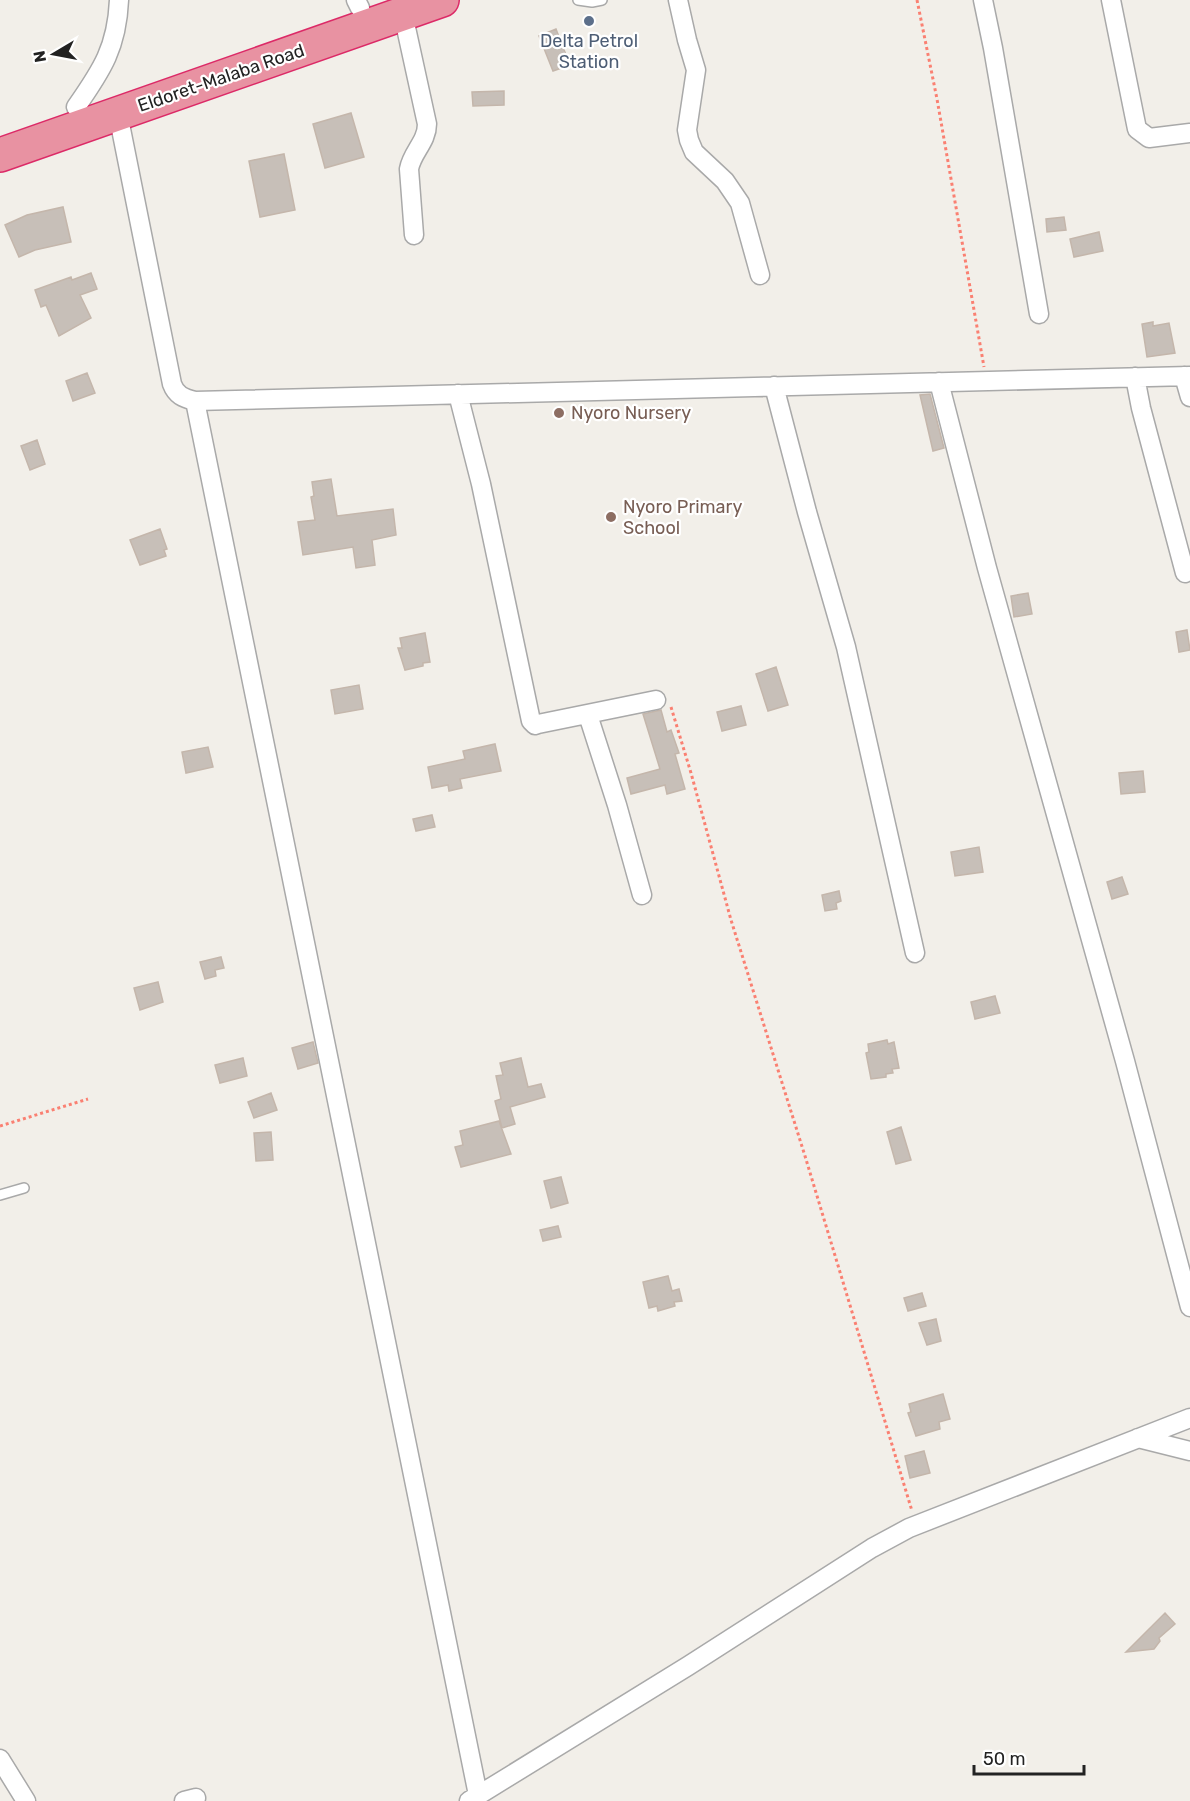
<svg xmlns="http://www.w3.org/2000/svg" width="1190" height="1801" viewBox="0 0 1190 1801" font-family="Rubik,sans-serif">
<rect width="100%" height="100%" fill="#f2efe9"/>
<path fill="#c7bfb8" stroke="#c4b6ab" stroke-width="1.5" d="M556,29l14,36 -17,6 -14,-35z
M504,91v14l-31,1 -1,-14z
M351,113l13,44 -39,11 -12,-44z
M284,154l11,56 -35,7 -11,-56z
M63,207l8,35 -36,8 -16,7 -14,-32 22,-10z
M1064,217l2,13 -19,2 -1,-13z
M1099,232l4,19 -29,6 -4,-18z
M91,273l6,16 -17,6 11,23 -32,18 -13,-31 -5,2 -6,-17 36,-13 1,3z
M1153,322v4l16,-3 6,30 -28,4 -5,-33z
M87,373l8,20 -22,8 -7,-20z
M930,394l14,54 -11,3 -13,-56z
M37,440l8,24 -15,6 -9,-24z
M331,479l6,37 56,-7 3,26 -24,5 3,25 -19,3 -3,-21 -50,8 -5,-33 17,-2 -4,-23 3,-1 -2,-14z
M160,529l7,20 -3,1 2,6 -26,9 -10,-25z
M1028,593l4,21 -18,3 -3,-21z
M1187,630l3,20 -11,2 -3,-20z
M425,633l5,29 -7,1v3l-18,4 -7,-22h4l-2,-10z
M776,667l12,38 -20,6 -12,-37z
M359,685l4,24 -28,5 -4,-24z
M741,706l5,19 -24,6 -5,-19z
M661,710l6,22 4,-2 8,23 -4,1 10,35 -18,5 -2,-9 -34,9 -4,-16 33,-9 -17,-55z
M495,744l6,27 -41,8 2,9 -13,3 -1,-6 -16,3 -4,-21 37,-8 -2,-8z
M208,747l5,20 -27,6 -4,-21z
M1143,771l2,21 -24,2 -2,-21z
M432,815l3,12 -19,4 -3,-12z
M979,847l4,25 -28,4 -4,-24z
M1122,877l6,17 -16,5 -5,-17z
M839,891l2,10 -5,2 1,6 -12,2 -3,-16z
M221,957l3,11 -9,2 1,6 -11,3 -5,-17z
M158,982l5,20 -23,8 -6,-22z
M995,996l5,17 -25,6 -4,-17z
M887,1040l1,4 6,-2 5,26 -7,1 1,4 -7,1v3l-15,2 -5,-26 3,-1 -1,-8z
M313,1042l5,21 -20,6 -6,-21z
M243,1058l4,18 -27,7 -5,-18z
M521,1058l7,29 13,-3 4,13 -35,10 5,17 -13,4 -7,-27 6,-2 -5,-23 7,-1 -3,-12z
M271,1093l6,17 -23,8 -6,-16z
M499,1121l12,33 -50,13 -6,-20 8,-2 -3,-14z
M901,1127l10,33 -15,4 -9,-32z
M271,1132l2,28 -17,1 -2,-28z
M561,1177l7,26 -17,5 -7,-27z
M558,1226l3,11 -18,4 -3,-11z
M668,1276l4,15 7,-2 3,12 -8,1 1,4 -17,5 -1,-5 -8,2 -6,-26z
M922,1293l4,13 -18,5 -4,-13z
M936,1319l5,22 -14,4 -8,-22z
M943,1394l7,25 -11,3 1,7 -24,7 -8,-23 3,-1 -2,-8z
M924,1451l6,22 -20,5 -5,-22z
M1165,1613l10,11 -16,14 1,3 -6,8 -28,3z"/>
<g fill="none" stroke-linecap="round" stroke-linejoin="round">
<g stroke="#a9a9a9" stroke-width="12">
<path id="lane" d="M578,0l14,2 10,-2
M0,1195l24,-7"/>
</g>
<g stroke="#a9a9a9" stroke-width="21">
<path id="street" d="M356,0l4,8
M678,0l9,40 9,30 -9,60 2,10 5,12 31,29 15,22 20,72
M983,0l10,48 46,266
M1111,0l26,129 12,9 41,-5
M403,14l24,110c0,18 -15,28 -18,45l5,66
M76,107c26,-37 41,-60 43,-107
M118,114l54,270c4,11 11,14 23,17l995,-25
M1184,376l6,21
M1135,377l6,31 44,165
M939,382l48,186 138,493 65,246
M774,386l33,126 39,135 69,306
M458,394l23,90 50,237 4,4 3,-1 118,-24
M195,401l283,1394
M588,715l29,90 25,90
M1138,1438l52,13
M0,1759l26,42
M184,1801l12,-3
M469,1801l219,-135 184,-118 37,-20 281,-110"/>
</g>
<g stroke="#dc2a67" stroke-width="36">
<path id="highway" d="M0,155l442,-155"/>
</g>
<path stroke="#fa8072" stroke-width="3" stroke-dasharray="3 3" stroke-linecap="butt" d="M917,0l20,99 47,268
M671,707l20,66 40,147 74,236 107,355
M0,1126l88,-27"/>
<use href="#lane" stroke="#fff" stroke-width="9"/>
<use href="#street" stroke="#fff" stroke-width="18"/>
<use href="#highway" stroke="#e892a2" stroke-width="33"/>
</g>
<circle fill="#5c6f8a" stroke="#fff" stroke-width="2" cx="589" cy="21" r="6"/>
<g fill="#8d6e63" stroke="#fff" stroke-width="2">
<circle cx="559" cy="413" r="6"/>
<circle cx="611" cy="517" r="6"/>
</g>
<g text-anchor="middle" stroke-width="4.5" stroke-linejoin="round" paint-order="stroke">
<g font-size="18" fill="#4e5e75" stroke="#fff">
<text x="589" y="47">Delta Petrol<tspan x="589" dy="21">Station</tspan></text>
</g>
<g font-size="18" fill="#222" stroke="#fff">
<text transform="translate(221 78) rotate(-19)" y="6">Eldoret-Malaba Road</text>
</g>
<g font-size="18" fill="#785e54" stroke="#fff" text-anchor="start">
<text x="571" y="419">Nyoro Nursery</text>
<text x="623" y="513">Nyoro Primary<tspan x="623" dy="21">School</tspan></text>
</g>
</g>
<g transform="translate(54 54) rotate(260)" stroke="#ffffff" stroke-width="4.5" paint-order="stroke">
<path d="M0-4.5L10 22L0 15L-10 22Z" fill="#222222"/>
<text y="-9" font-size="16" font-weight="bold" text-anchor="middle" fill="#222222">N</text>
</g>
<path d="M974 1765v9h110v-9" fill="none" stroke="#222222" stroke-width="3"/>
<text x="983" y="1765" font-size="18" fill="#222222" stroke="#ffffff" stroke-width="4.5" paint-order="stroke">50 m</text>
</svg>
